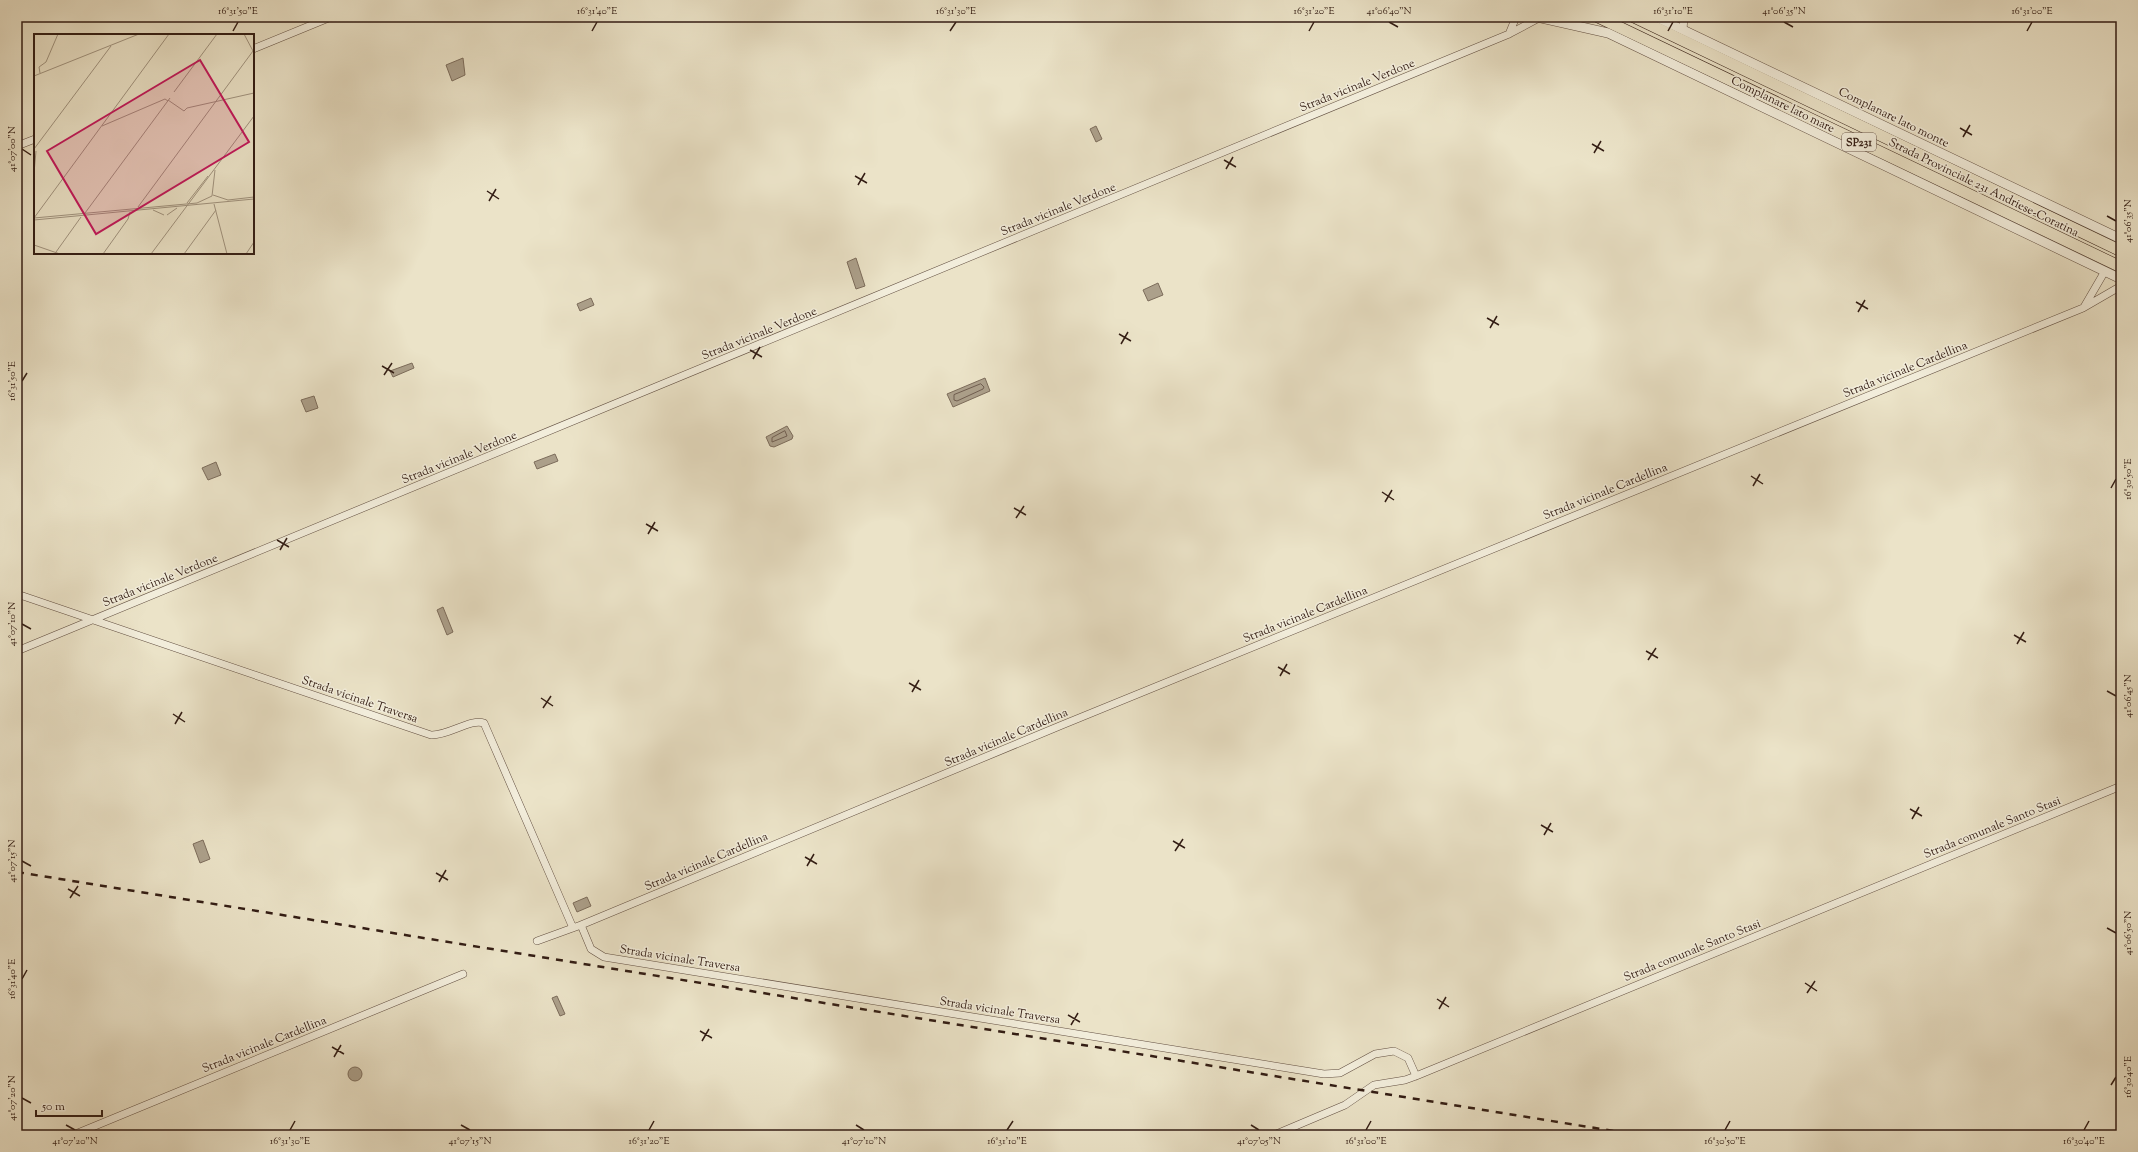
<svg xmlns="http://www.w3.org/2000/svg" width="2138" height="1152" viewBox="0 0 2138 1152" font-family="'Sorts Mill Goudy',serif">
<rect width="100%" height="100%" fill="#ebe3c8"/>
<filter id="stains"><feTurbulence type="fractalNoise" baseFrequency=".005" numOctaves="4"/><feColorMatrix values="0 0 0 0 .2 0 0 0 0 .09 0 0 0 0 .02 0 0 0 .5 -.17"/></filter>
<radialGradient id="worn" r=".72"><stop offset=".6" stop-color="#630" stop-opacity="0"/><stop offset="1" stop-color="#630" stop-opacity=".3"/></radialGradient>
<path fill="#aca08b" stroke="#7c6c5b" d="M463,58l2,17 -13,6 -6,-16z
M1096,126l6,13 -6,3 -6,-13z
M856,258l9,28 -9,3 -9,-27z
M1158,283l5,12 -15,6 -5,-11z
M591,298l3,7 -14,6 -3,-7z
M412,363l2,5 -21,9 -3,-6z
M985,378l5,13 -37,16 -6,-13z
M314,396l4,12 -12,4 -5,-12z
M787,426l6,10 -1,3 -18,8 -4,-1 -4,-9z
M555,454l3,7 -21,8 -3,-7z
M216,462l5,13 -13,5 -6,-12z
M443,607l10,25 -6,3 -10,-25z
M203,840l7,19 -10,4 -7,-19z
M587,897l4,9 -14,6 -4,-9z
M557,996l8,18 -5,2 -8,-18z
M348 1074a7 7 0 1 1 14 0a7 7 0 1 1-14 0Z"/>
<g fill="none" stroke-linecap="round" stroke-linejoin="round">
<path stroke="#705e50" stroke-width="1" d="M981,384l3,3 -1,2 -26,12 -3,-1v-5z
M785,431l2,5 -15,6v-4z"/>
<g stroke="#614e41" stroke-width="8">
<path id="minor" d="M1683,30l1,-13
M1509,34l7,-17
M253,49l78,-32
M17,146l18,-7
M2084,307l21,-36
M17,594l414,141c17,1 40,-17 53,-12l89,205
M17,651l1492,-617 30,-16
M581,925l10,24 13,8 720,117 16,-1 35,-19 19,-3 14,7 8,18
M537,941l44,-16 481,-200 1021,-417 38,-22
M73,1135l390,-161
M1274,1135l71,-30 29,-20 31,-5 11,-4 705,-290"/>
</g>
<g stroke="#614e41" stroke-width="10">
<path id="tertiary" d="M1537,17l71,16 513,246
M1656,17l465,222"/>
</g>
<g stroke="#331d14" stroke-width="12">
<path id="trunk" d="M1598,17l523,250
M1634,17l487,234"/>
</g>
<use href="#minor" stroke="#f2eddb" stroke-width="7"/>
<use href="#tertiary" stroke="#f2eddb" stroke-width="9"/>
<use href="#trunk" stroke="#ebe3c8" stroke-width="11"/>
<path stroke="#331d14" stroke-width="2.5" stroke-dasharray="7 7" stroke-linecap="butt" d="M17,872l1621,263"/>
</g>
<path fill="none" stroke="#331d14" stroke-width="1.5" d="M1389,22l9,5M1784,22l9,5M233,31l5,-9M592,31l5,-9M950,31l6,-9M1309,31l5,-9M1668,31l5,-9M2027,31l5,-9M1960,128l12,7M1963,137l7,-12M1592,144l12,7M22,149l9,6M1594,153l7,-12M1224,160l12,7M1226,169l7,-12M855,176l12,7M858,185l7,-12M487,191l12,8M489,201l7,-12M2107,216l9,5M1856,302l12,7M1858,312l7,-12M1487,318l12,7M1490,328l7,-12M1119,334l12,7M1121,344l7,-12M750,350l12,7M753,359l7,-12M382,366l12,7M384,375l8,-12M22,381l5,-8M1751,476l12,8M1753,486l7,-12M2111,488l5,-9M1382,492l12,8M1385,502l7,-12M1014,508l12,7M1016,518l8,-12M646,524l12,7M648,534l7,-12M277,540l12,7M280,550l7,-12M22,624l9,5M2014,635l12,7M2017,644l7,-12M1646,651l12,7M1648,660l8,-12M1278,667l12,7M1280,676l7,-12M909,683l12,7M2107,691l9,5M912,692l7,-12M541,698l12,8M543,708l8,-12M173,714l12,8M175,724l7,-12M1910,809l12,7M1912,819l7,-12M1541,825l12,7M1544,835l7,-12M1173,841l12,7M1175,851l8,-12M805,857l12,7M22,861l9,5M807,866l7,-12M436,873l12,7M439,882l7,-12M68,889l12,7M70,898l8,-12M2107,928l9,5M22,979l5,-9M1805,983l12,8M1807,993l8,-12M1437,999l12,8M1439,1009l7,-12M1068,1015l12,7M1071,1025l7,-12M700,1031l12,7M702,1041l7,-12M332,1047l12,7M334,1057l7,-12M2111,1085l5,-8M22,1098l9,5M66,1125l9,5M461,1125l9,5M856,1125l8,5M1251,1125l8,5M290,1130l5,-9M649,1130l5,-9M1007,1130l6,-9M1366,1130l5,-9M1725,1130l5,-9M2084,1130l5,-9"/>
<g text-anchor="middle" stroke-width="3" stroke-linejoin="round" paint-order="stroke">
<rect fill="#f2eddb" stroke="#6c5b50" stroke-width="1" x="1842" y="133" width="34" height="18" rx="3"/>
<g font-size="11" font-weight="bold" fill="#331d14">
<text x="1859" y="146">SP231</text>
</g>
<g font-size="12" fill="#331d14" stroke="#f2eddb">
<text transform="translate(1357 85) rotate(-22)" y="4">Strada vicinale Verdone</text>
<text transform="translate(1783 104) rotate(26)" y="4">Complanare lato mare</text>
<text transform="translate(1894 117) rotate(26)" y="4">Complanare lato monte</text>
<text transform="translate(1984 187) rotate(26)" y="4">Strada Provinciale 231 Andriese-Coratina</text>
<text transform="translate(1058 209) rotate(-22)" y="4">Strada vicinale Verdone</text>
<text transform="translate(759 333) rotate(-22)" y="4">Strada vicinale Verdone</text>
<text transform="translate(1905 369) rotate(-22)" y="4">Strada vicinale Cardellina</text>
<text transform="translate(459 457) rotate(-22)" y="4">Strada vicinale Verdone</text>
<text transform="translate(1605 491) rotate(-22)" y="4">Strada vicinale Cardellina</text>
<text transform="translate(160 580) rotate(-22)" y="4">Strada vicinale Verdone</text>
<text transform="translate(1305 614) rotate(-22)" y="4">Strada vicinale Cardellina</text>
<text transform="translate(360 699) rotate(19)" y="4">Strada vicinale Traversa</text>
<text transform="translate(1006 737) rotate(-23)" y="4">Strada vicinale Cardellina</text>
<text transform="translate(1992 827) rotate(-22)" y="4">Strada comunale Santo Stasi</text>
<text transform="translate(706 861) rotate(-23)" y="4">Strada vicinale Cardellina</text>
<text transform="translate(1692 950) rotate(-22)" y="4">Strada comunale Santo Stasi</text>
<text transform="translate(680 958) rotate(9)" y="4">Strada vicinale Traversa</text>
<text transform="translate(1000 1010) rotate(9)" y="4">Strada vicinale Traversa</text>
<text transform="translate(264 1044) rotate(-22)" y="4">Strada vicinale Cardellina</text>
</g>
</g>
<g transform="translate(34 34)">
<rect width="220" height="220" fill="#ebe3c8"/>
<path fill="none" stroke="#a19480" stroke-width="1" d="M6,39l-1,-6 7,-5 12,-28M0,42l105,-42M140,58l43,-58M134,66l16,11 3,-3 67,-15M68,92l63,-27 3,2M0,115l77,-103M0,139l2,-22M179,161l15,5 26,-3M178,162l3,-26M153,169l21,-27M180,170l13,50M104,173l115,-156 -9,-17M119,176l11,5M51,179l85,-115M133,181l10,-7M0,184l135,-184M0,184l163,-15 15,-7M0,186l220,-21M0,211l26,9M22,218l25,-35M69,220l25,-35 2,-7M117,220l103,-138M150,220l32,-44M212,220l8,-12"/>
<path fill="#c2185b" fill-opacity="0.15" stroke="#c2185b" stroke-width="2" d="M166,26l49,82 -153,92 -49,-83z"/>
<rect width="220" height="220" fill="none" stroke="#331d14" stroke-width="2"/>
</g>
<rect width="2138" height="1152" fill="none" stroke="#ebe3c8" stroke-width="44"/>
<path d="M36 1110v6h66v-6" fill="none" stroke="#331d14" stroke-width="2"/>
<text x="42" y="1110" font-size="12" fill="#331d14" stroke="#f2eddb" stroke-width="3" paint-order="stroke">50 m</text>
<rect x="22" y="22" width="2094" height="1108" fill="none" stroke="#331d14" stroke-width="1.5"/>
<g font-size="10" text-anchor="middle" fill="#331d14">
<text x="238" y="14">16°31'50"E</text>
<text x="597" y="14">16°31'40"E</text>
<text x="956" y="14">16°31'30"E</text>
<text x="1314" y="14">16°31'20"E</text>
<text x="1389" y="14">41°06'40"N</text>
<text x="1673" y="14">16°31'10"E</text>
<text x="1784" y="14">41°06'35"N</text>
<text x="2032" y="14">16°31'00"E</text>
<text transform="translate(11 149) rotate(-90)" y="4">41°07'00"N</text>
<text transform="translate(2127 221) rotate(-90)" y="4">41°06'35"N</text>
<text transform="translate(11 381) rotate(-90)" y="4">16°31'50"E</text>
<text transform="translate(2127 479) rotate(-90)" y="4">16°30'50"E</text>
<text transform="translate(11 624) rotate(-90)" y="4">41°07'10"N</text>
<text transform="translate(2127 696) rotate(-90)" y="4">41°06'45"N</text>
<text transform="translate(11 861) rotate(-90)" y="4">41°07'15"N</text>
<text transform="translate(2127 933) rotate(-90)" y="4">41°06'50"N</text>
<text transform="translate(11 979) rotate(-90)" y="4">16°31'40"E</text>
<text transform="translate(2127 1077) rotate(-90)" y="4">16°30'40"E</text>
<text transform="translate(11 1098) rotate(-90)" y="4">41°07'20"N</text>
<text x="75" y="1144">41°07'20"N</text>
<text x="290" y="1144">16°31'30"E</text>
<text x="470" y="1144">41°07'15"N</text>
<text x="649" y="1144">16°31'20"E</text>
<text x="864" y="1144">41°07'10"N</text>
<text x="1007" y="1144">16°31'10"E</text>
<text x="1259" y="1144">41°07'05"N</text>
<text x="1366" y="1144">16°31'00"E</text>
<text x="1725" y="1144">16°30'50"E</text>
<text x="2084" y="1144">16°30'40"E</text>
</g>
<rect width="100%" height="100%" filter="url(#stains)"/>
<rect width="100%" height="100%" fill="url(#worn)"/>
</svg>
